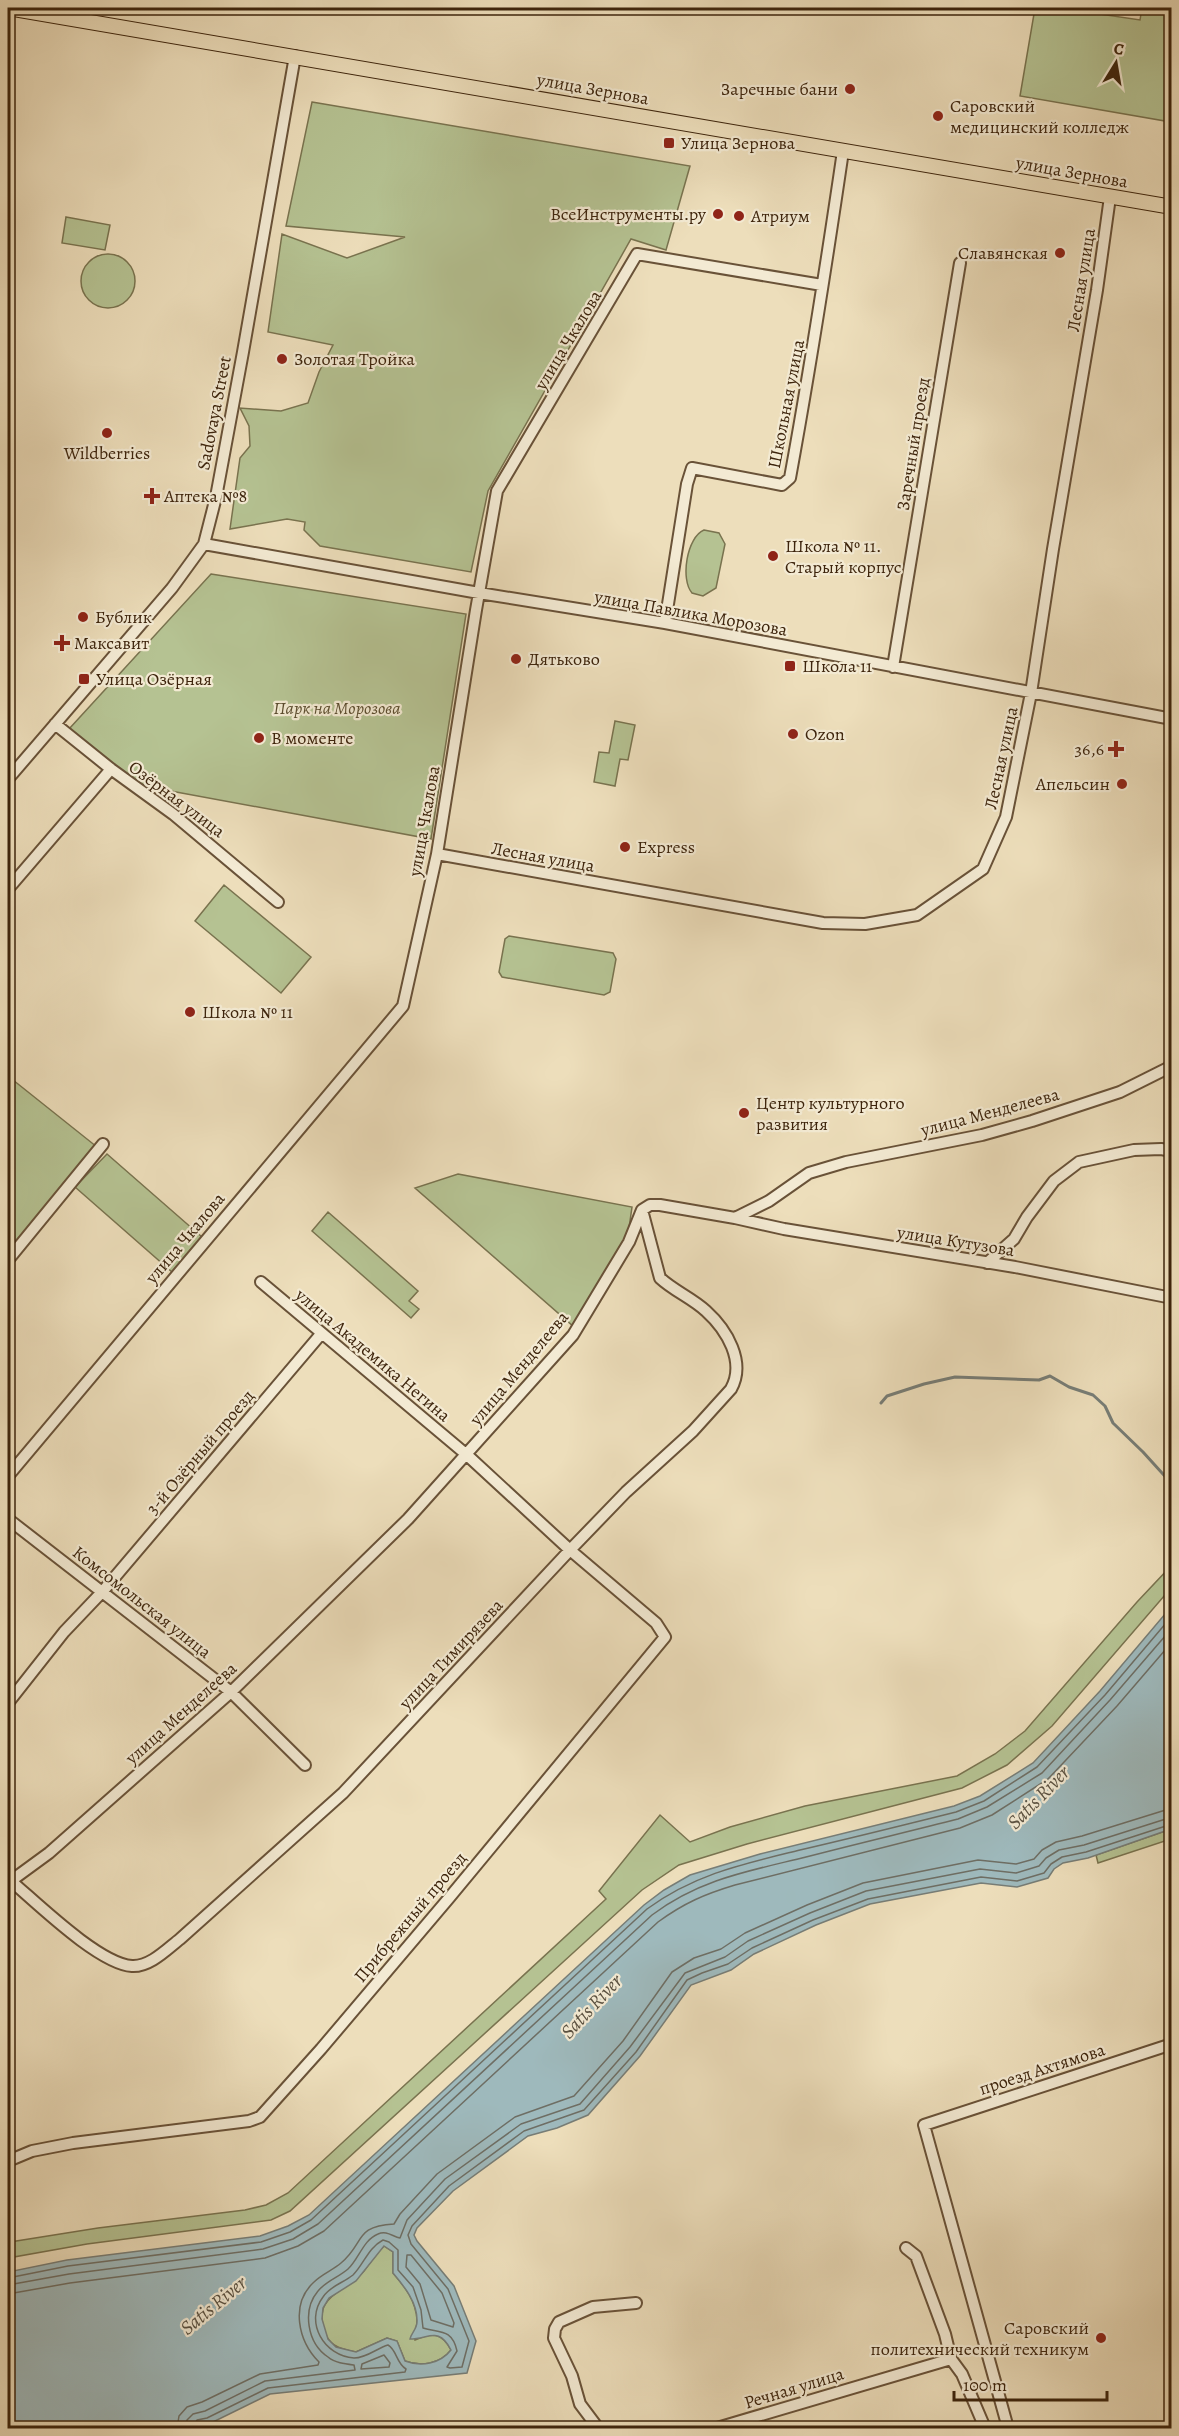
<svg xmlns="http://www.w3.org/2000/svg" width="1179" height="2436" viewBox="0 0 1179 2436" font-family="Alegreya,serif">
<rect width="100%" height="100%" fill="#eddebb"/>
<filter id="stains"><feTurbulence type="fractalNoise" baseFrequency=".00333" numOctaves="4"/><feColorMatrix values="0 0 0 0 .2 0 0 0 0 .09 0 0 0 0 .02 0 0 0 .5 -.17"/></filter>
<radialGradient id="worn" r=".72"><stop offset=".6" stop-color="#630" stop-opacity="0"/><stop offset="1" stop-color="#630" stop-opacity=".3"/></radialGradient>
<path fill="#b5c292" stroke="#79734f" stroke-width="1.5" d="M1035,8h24l81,12 2,-12h29v114l-151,-26z
M312,102l378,64 -24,84 -35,-11 -143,252 -17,81 -151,-26 -16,-16 1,-8 -18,-3 -57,10 10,-71 10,-12 -1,-20 -9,-18 41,3 27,-8 11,-31 14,-27 -65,-13 14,-98 65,24 58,-21 -119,-11z
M66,217l44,8 -5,25 -43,-7z
M81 281a27 27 0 1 1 54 0a27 27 0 1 1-54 0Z
M704,530l15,3 6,11 -9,44 -13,8 -11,-3c-12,-14 -5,-56 12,-63z
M211,574l255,40 -35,225 -309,-57 -53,-53z
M615,721l20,4 -7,35 -8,-1 -5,27 -21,-4 5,-30 10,1z
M224,885l87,72 -30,36 -86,-72z
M509,936l104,17 3,6 -6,33 -6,3 -102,-18 -3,-5 6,-33z
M8,1076l89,71 -59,71 -30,31z
M107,1154l95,83 -30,35 -97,-85z
M458,1174l174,33 -5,35 -54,84 -158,-138z
M328,1212l90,79 -9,10 10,8 -8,9 -99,-87z
M1171,1566v22l-119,138 -45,39 -45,23 -215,56 -68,21 -37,25 -352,321 -19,9 -184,24 -79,14v-15l2,-1 88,-14 147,-18 21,-5 22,-12 318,-294 -7,-8 61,-76 30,27 40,-15 75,-21 152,-30 38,-22 30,-23 112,-129z
M1171,1829v10l-73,24 -2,-8z
M384,2246l9,6v21c12,14 23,28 24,47 0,7 -3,13 -2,20 17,-8 27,-7 36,10 -11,14 -30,17 -46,11l-8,-20 -10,-3 -31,14c-12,-2 -25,-5 -30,-17 -16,-40 19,-42 38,-64 7,-9 12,-18 20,-25z"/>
<path fill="#9eb9bc" stroke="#777d76" stroke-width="1.5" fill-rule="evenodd" d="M1171,1607v222l-83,29 -25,5 -9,6 -6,9 -31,9 -36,-4 -111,21 -54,21 -62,29 -23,16 -40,15 -51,71 -52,59 -31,13 -29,8 -75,55 -36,37 -3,7 3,6 37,45 22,55 -9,32 -197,21 -61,30 -26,4h-175v-156l59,-12 193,-24 28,-10 21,-11 335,-310 20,-15 26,-15 70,-21 194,-48 26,-10 53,-33 67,-72zM384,2246l9,6v21c11,13 25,30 24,49 0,7 -6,11 -7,17 19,0 29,-13 41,11 -11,14 -30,17 -46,11l-8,-20 -10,-3 -31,14 -20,-5 -8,-8 -6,-20 1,-11 6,-10 27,-17z"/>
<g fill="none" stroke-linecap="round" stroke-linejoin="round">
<path stroke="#6e6e64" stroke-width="1.5" d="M407,2255h4l31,38 12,30 -1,4 -22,-7 -11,-36 -14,-17z
M8,2278l60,-12 193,-24 29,-10 21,-12 336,-311c48,-35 96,-45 153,-59 52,-12 104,-25 156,-38l28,-11 53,-34 68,-72 67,-79
M8,2285l61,-11 194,-25 30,-10 25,-15 334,-309c48,-36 97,-44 154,-58 50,-13 101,-25 152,-38l29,-12 55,-34 68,-73 62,-72
M8,2294l62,-11 195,-25 33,-12 26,-15 334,-309c26,-19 47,-28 77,-37l225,-57 32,-13 56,-36 69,-73 55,-64
M384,2355l6,8 -1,4 -28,2 1,-5z
M177,2428l2,-12 8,-9 15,-5 58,-28 58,-9 1,-3c-21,-21 -29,-58 -5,-80 8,-8 19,-12 27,-19 24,-20 13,-37 53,-39l6,-10 37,-40 78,-57 59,-21 49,-55 49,-69 22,-14 27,-9 24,-16 62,-28 56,-22 115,-23 38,4 18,-5 8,-9 14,-8 26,-6 90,-28
M186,2428l1,-8 6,-6 12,-3 60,-30 90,-11 -1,-5c-9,-1 -19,-2 -26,-8 -21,-14 -26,-47 -10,-66 8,-10 21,-14 30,-22 11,-10 15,-29 30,-35 9,-4 15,3 22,4l7,-18 38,-41 76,-55 59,-20 50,-57 55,-74 40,-16 23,-16 62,-28 56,-22 114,-22 36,4 23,-7 7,-8 13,-8 25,-5 88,-28
M193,2428l4,-8 10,-2 61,-30 137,-16 1,-3c-10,-6 -9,-19 -18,-24 -11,3 -21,13 -34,13 -30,-2 -50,-36 -31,-61 7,-11 20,-14 30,-22 11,-11 15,-27 30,-35l6,2 9,8v20l15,17 8,23 2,18c16,5 29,0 34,23l-10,16 3,1 12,-1 7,-26 -21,-52 -37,-45 -3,-9 4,-9 37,-40 75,-55 60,-21 52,-58 51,-72 15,-7 26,-9 24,-16 61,-28 55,-21 113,-22 36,4 27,-8 7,-9 11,-7 24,-5 86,-28"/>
<path stroke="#777d76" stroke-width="3" d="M881,1403l6,-7 37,-12 31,-7 84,3 11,-4 19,11 24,8 12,11 8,17 30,29 29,32"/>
<g stroke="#695238" stroke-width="14">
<path id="minor" d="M204,544l275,49 186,30 507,96
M665,623l22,-139 5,-16 90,17 8,-7c20,-109 37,-218 53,-327
M893,667l67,-404
M55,724l56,45 62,45 105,88
M8,779l164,-191 32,-44 12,-47 27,-145 52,-296
M437,854l386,69 42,1 52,-9 66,-46 23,-52 25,-124 22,-144 44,-259 13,-93
M8,889l103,-120
M735,1218l49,11 231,38 157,31
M8,1260l95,-116
M987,1263l27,-24 13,-22 27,-36 25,-19 55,-12 27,-1 11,2
M8,1476l395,-470 34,-152 39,-244 21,-119 140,-237 185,31
M8,1519l223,173 74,73
M8,1703l56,-71 39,-41 218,-257
M11,1881c26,22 88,83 121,85 18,1 35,-17 48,-27l163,-146 227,-243 56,-58 67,-61 38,-42c15,-27 -4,-59 -25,-78 -14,-13 -32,-20 -46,-33l-18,-68
M8,1883l41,-30 182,-161 177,-173 165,-184 56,-93 13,-32 8,-5h10l75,13 34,-17 40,-28 37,-11 136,-27 50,-14 88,-29 52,-26
M8,2161l24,-10 41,-8 176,-22 11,-4 61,-68 128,-151 216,-261 -9,-14 -86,-73 -103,-95 -206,-173
M906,2248l10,8 29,78 6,25 11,15 23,54
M419,2428h5
M598,2428l-18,-24 -8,-28 -18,-38 1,-9 4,-7 34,-15 43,-4
M717,2428l234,-69
M1008,2428l-84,-303 248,-81"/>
</g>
<g stroke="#3d240c" stroke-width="16">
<path id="major" d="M8,8l1164,199"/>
</g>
<use href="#minor" stroke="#f3ead3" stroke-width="10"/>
<use href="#major" stroke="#eddebb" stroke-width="14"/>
</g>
<g fill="#8f2418" stroke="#f3ead3" stroke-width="2">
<circle cx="850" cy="89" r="6"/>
<circle cx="938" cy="116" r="6"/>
<rect x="663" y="137" width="12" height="12" rx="3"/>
<circle cx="718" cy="214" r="6"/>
<circle cx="739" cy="216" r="6"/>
<circle cx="1060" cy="253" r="6"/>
<circle cx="282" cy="359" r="6"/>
<circle cx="107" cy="433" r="6"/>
<path d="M149 487h6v6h6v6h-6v6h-6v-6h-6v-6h6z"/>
<circle cx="773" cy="556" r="6"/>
<circle cx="83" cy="617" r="6"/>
<path d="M59 634h6v6h6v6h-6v6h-6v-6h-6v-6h6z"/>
<circle cx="516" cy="659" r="6"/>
<rect x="784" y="660" width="12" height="12" rx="3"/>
<rect x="78" y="673" width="12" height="12" rx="3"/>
<circle cx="793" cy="734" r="6"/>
<circle cx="259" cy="738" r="6"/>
<path d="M1113 740h6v6h6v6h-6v6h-6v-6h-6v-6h6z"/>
<circle cx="1122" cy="784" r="6"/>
<circle cx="625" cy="847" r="6"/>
<circle cx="190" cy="1012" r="6"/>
<circle cx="744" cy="1113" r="6"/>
<circle cx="1101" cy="2338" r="6"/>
</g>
<g text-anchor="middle" stroke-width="4.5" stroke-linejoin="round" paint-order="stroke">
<g font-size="18" fill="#3d240c" stroke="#f3ead3">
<text transform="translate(593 89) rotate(10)" y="6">улица Зернова</text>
<text transform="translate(1072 172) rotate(10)" y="6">улица Зернова</text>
<text transform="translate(1081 280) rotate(-81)" y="6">Лесная улица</text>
<text transform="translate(568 340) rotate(-59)" y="6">улица Чкалова</text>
<text transform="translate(786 404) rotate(-79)" y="6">Школьная улица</text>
<text transform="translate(214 413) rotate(-79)" y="6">Sadovaya Street</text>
<text transform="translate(913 444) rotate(-81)" y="6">Заречный проезд</text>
<text transform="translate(691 613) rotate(10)" y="6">улица Павлика Морозова</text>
<text transform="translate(1001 758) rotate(-78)" y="6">Лесная улица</text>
<text transform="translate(177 799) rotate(37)" y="6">Озёрная улица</text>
<text transform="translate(424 821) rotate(-80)" y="6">улица Чкалова</text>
<text transform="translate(543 857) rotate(10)" y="6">Лесная улица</text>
<text transform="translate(990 1112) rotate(-15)" y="6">улица Менделеева</text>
<text transform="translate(185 1238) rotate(-50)" y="6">улица Чкалова</text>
<text transform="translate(956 1241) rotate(9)" y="6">улица Кутузова</text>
<text transform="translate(373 1355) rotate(40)" y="6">улица Академика Негина</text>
<text transform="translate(519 1368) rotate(-50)" y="6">улица Менделеева</text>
<text transform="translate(200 1452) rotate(-50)" y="6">3-й Озёрный проезд</text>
<text transform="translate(142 1602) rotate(38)" y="6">Комсомольская улица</text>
<text transform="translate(451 1654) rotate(-47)" y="6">улица Тимирязева</text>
<text transform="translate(181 1713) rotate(-42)" y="6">улица Менделеева</text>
<text transform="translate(410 1917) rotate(-50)" y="6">Прибрежный проезд</text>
<text transform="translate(1042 2069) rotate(-18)" y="6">проезд Ахтямова</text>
<text transform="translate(794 2388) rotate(-17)" y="6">Речная улица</text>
</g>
<g font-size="18" fill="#3d240c" stroke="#f3ead3" text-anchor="start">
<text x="838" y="95" text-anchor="end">Заречные бани</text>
<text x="950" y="112">Саровский<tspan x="950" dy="21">медицинский колледж</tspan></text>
<text x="681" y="149">Улица Зернова</text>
<text x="706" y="220" text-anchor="end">ВсеИнструменты.ру</text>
<text x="751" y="222">Атриум</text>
<text x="1048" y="259" text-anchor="end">Славянская</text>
<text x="294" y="365">Золотая Тройка</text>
<text x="107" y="459" text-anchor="middle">Wildberries</text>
<text x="164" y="502">Аптека №8</text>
<text x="785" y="552">Школа № 11.<tspan x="785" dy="21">Старый корпус</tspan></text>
<text x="95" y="623">Бублик</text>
<text x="74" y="649">Максавит</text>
<text x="528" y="665">Дятьково</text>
<text x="802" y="672">Школа 11</text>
<text x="96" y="685">Улица Озёрная</text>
<text x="805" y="740">Ozon</text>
<text x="271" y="744">В моменте</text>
<text x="1104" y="755" text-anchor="end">36,6</text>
<text x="1110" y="790" text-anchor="end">Апельсин</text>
<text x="637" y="853">Express</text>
<text x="202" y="1018">Школа № 11</text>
<text x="756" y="1109">Центр культурного<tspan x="756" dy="21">развития</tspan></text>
<text x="1089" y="2334" text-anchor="end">Саровский<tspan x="1089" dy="21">политехнический техникум</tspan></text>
</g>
<g font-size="18" font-style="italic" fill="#5b4c2e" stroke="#f3ead3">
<text x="337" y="714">Парк на Морозова</text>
</g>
<g font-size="20" font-style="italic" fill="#5a5141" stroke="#f3ead3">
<text transform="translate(1038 1797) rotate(-46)" y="7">Satis River</text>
<text transform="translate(591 2006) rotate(-47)" y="7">Satis River</text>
<text transform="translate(213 2305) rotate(-40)" y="7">Satis River</text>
</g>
</g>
<rect width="1179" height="2436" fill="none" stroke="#eddebb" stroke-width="30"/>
<rect x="9" y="9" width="1161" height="2418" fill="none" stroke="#3d240c" stroke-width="3"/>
<rect x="15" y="15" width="1149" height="2406" fill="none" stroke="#3d240c" stroke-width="1.5"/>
<g transform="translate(1116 63) rotate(11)" stroke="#f3ead3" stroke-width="4.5" paint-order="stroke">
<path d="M0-4.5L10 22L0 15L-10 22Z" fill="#3d240c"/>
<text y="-9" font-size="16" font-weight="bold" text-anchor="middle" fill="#3d240c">С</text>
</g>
<path d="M954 2391v9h153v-9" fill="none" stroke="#3d240c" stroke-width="3"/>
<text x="963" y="2391" font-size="18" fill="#3d240c" stroke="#f3ead3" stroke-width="4.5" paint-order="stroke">100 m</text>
<rect width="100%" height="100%" filter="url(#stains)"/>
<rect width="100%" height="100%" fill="url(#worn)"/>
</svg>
